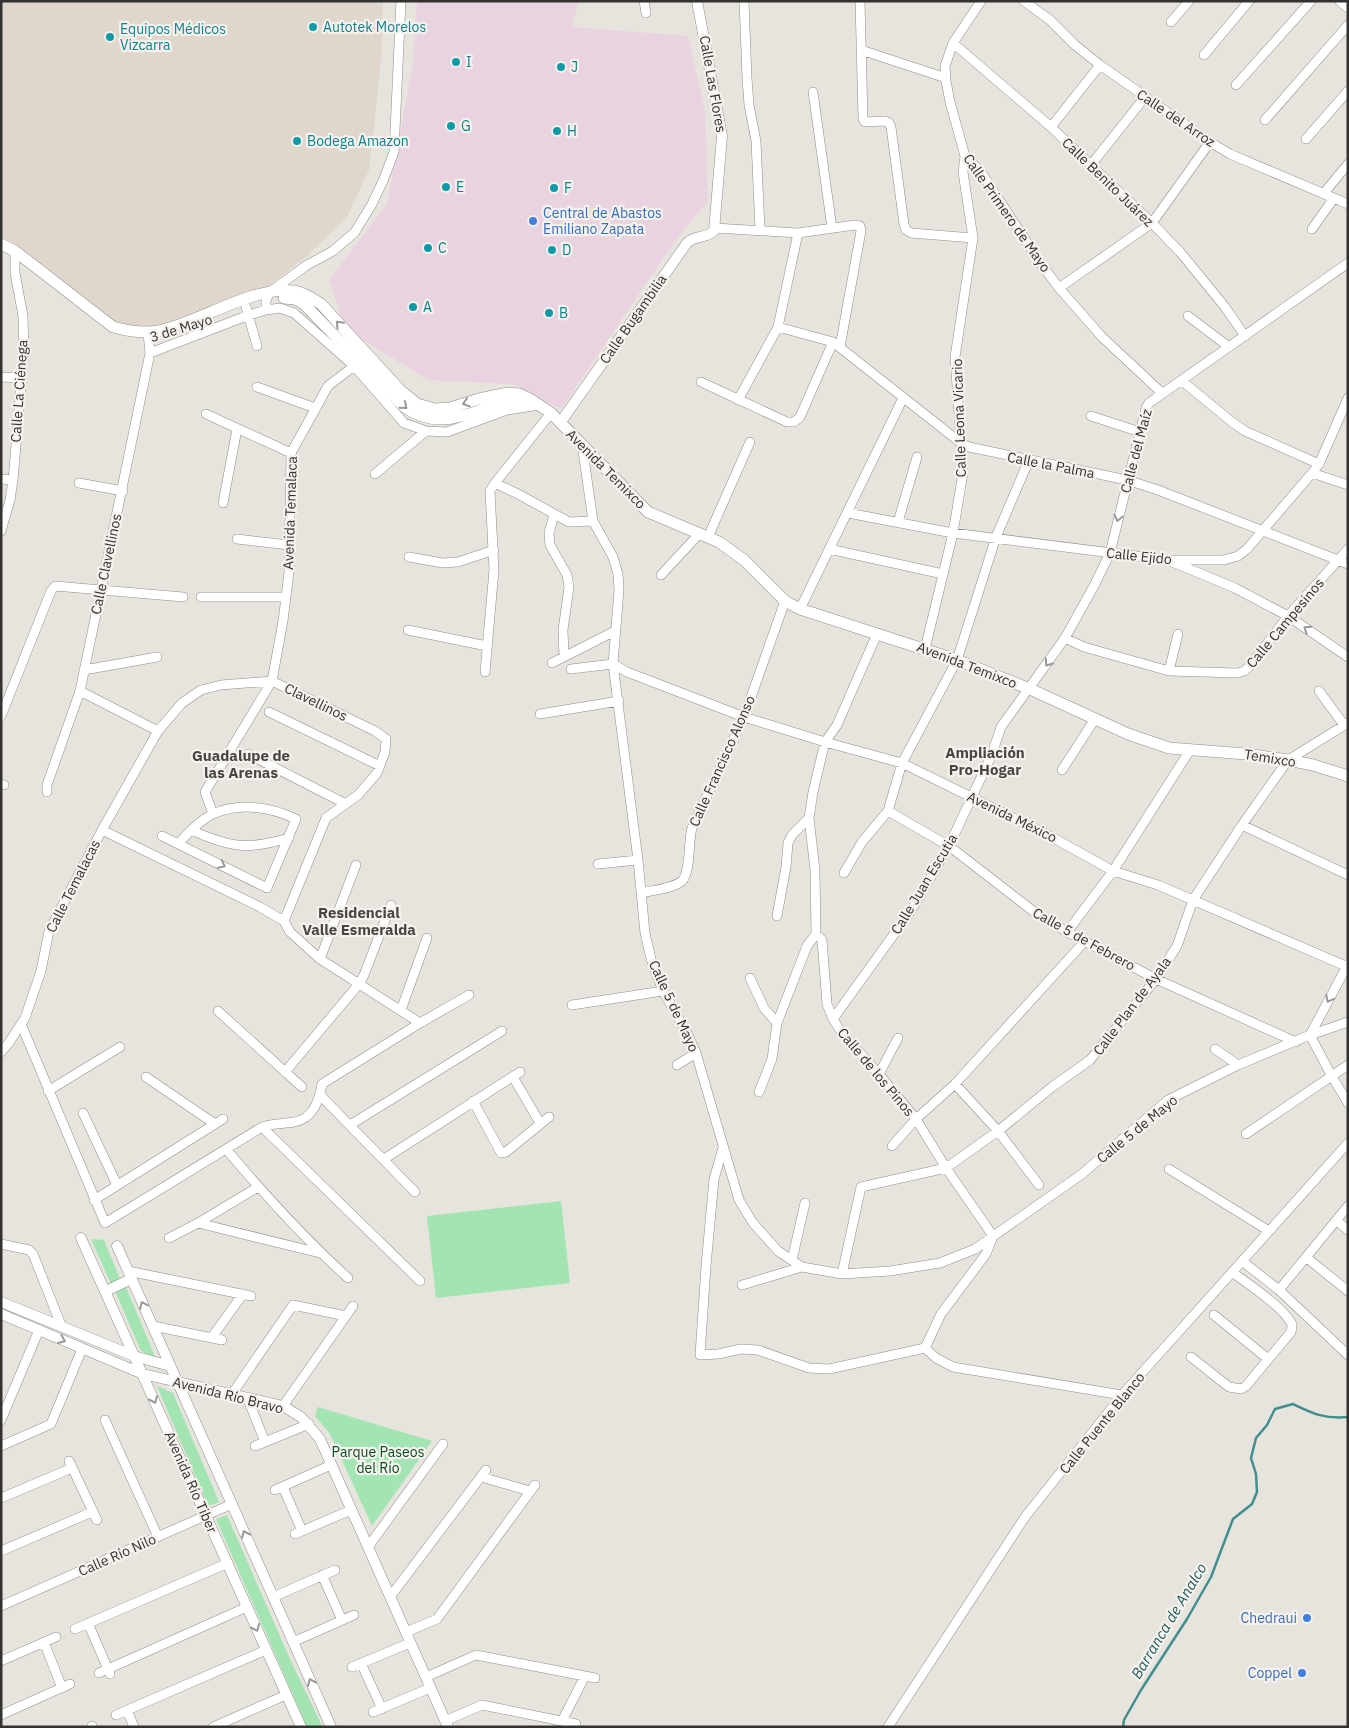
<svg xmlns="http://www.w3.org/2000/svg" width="1349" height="1728" viewBox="0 0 1349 1728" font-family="'IBM Plex Sans',sans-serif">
<rect width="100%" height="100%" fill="#e7e4de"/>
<path fill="#ead3e0" d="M417,1h162l-7,26 116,9 17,76 3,89 -31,37 -116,171 -49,-25 -83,-4 -83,-50 -17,-50 58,-76 26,-140z"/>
<path fill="#dfd7cb" d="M1,1h382l-2,60 -12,109 -22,47 -40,39 -42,33 -119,40 -32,-7 -113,-87z"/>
<path fill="#a3e5b2" d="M561,1201l9,82 -134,15 -9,-82z
M91,1239l13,1 16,39 -9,5z
M126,1287l29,70 -14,-6 -26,-60z
M157,1386l16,7 46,109 -11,4z
M318,1407l114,34 -60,85 -42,-92 -15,-18z
M227,1515l62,142 33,69 -15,1 -91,-208z"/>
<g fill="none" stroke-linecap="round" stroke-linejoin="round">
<path stroke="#418e8f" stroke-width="2.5" d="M1123,1727l1,-7 17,-30 46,-71 24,-42 22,-58 19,-15 5,-12 -1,-18 -5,-16 5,-20 11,-13 8,-16 18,-5c21,10 31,15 55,13"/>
<g stroke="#918d89" stroke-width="10">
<path id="minor" d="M644,1l2,12
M744,1l3,77 2,27 7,36 4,89
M860,1l3,118 2,3 20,-1 4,2 2,4 13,97 2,6 5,3 62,5
M981,1l-28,42 -8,23 1,15 4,21 15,54 16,16 58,89 20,27 43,49 60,56
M1024,1l26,19 25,25 25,20 110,77 20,12 118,50
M1171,22l18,-21
M953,43l98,84 101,96 28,29 45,55 20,29
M861,50l85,28
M1204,55l45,-54
M1236,85l75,-84
M813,92l19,136
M1265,120l83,-95
M1051,127l49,-62
M1306,139l42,-48
M1091,165l54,-68
M1324,193l24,-29
M715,228l83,5 57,-8 5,1 1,5 -21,116
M1312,229l22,-31
M1059,288l93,-65 58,-81
M246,307l11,39
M266,310v-10l4,-8 37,-27 26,-14 22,-19 17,-28 11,-23 11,-29 7,-151
M1188,316l41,31
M778,327l55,15 128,101 8,4 158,33 31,10 190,74
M150,353l99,-38 17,-5 14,-2 14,5 60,53 50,57 22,8 21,1 60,-22 33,-5
M1,377l20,1
M1182,381l50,41 13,9 74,33
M701,382l86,40h7l6,-5 33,-75
M257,387l58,21
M738,400l40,-73 20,-94
M206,414l85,39
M1091,416l49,16
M582,444l11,77 20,36 5,17 1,16 -6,74 25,196 7,73 6,26 12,32 24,42 9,20 43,147 14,23 25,28 24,16 40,7 48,-3 50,-8 35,-14 107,-75 86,-74 70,-35 72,-30 38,-13
M1312,473l36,12
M375,474l51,-43
M1,479l12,1
M79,483l44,8
M495,483l23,11 51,28 24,-1
M223,503l14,-74
M848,513l105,20 215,27h56l14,-4 9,-7 65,-76 7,-9 29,-66
M554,515l-5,18 1,12 17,30 2,12 -6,43 1,27
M898,522l19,-65
M1,531l9,-31 3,-20 11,-129 -1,-35 -8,-43v-22
M708,537l42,-95
M237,539l52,6
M829,549l114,25
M409,557l34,6 15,-1 36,-12
M1170,561l65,27 53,28 60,41
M661,575l39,-42
M201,597h85
M800,609l103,-211
M408,630l79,16
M877,634l-40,91 -12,17 -12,50 -4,26 6,52 1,64 6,6 5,64 6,15 8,13 38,42 37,45 30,49 47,68 -7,18 -45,60 -16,34
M1065,638l19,9 85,24 68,2 7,-2 6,-5 38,-50 60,-67
M925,649l28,-116 10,-60 -8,-116 18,-119 -10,-66 2,-16
M552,663l63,-32
M571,669l42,-5 14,8 117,45 81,25 77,21 148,73 63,35 45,14 190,82
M84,670l73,-13
M1169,671l9,-37
M485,672l9,-102 -4,-79 5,-8 56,-70
M80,691l78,40
M1319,691l25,34
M269,712l111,54
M540,714l79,-13
M1,716l50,-125 4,-5 128,11
M248,754l98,50
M1062,770l33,-51
M1,784l3,1
M47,792v-7l33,-94 70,-338 -2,-20
M888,811l61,35 84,65 34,21 89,47 140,63
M213,814l-8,-22 67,-111 11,-60 6,-49 2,-119 37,-67 26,-20
M1242,825l106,50
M102,830l158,77 24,14
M191,830c40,18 57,20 98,8
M162,836l105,52 29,-69c-25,-12 -56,-17 -83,-5 -13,6 -25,19 -35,30
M598,864l40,-4
M844,873l18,-31 26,-31 14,-48 55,-103 39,-123 33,-77
M641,893c12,-3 31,-4 41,-12 9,-9 6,-40 10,-53l52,-111 41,-116
M777,916l9,-49 2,-24 4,-8 17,-17
M284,921l6,11 30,27 100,64
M1067,932l46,-61 77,-121
M320,959l36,-94
M750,978l14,30 13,15
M572,1005l91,-14
M401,1010l26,-72
M218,1011l84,76
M833,1019l77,-107 39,-66 43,-92 9,-27 64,-89 30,-54 15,-31 36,-145 3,-5 199,-140
M21,1024l84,199 157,-96c11,-4 21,-3 32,-5 19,-3 25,-21 28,-38l98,-61 49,-28
M1310,1035l38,-71
M1310,1035l21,40 17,28
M1215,1049l23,16
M1,1052l7,-8 17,-26 16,-47 8,-40 53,-101 56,-99 24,-28 19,-13 20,-5 51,-4 103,50 11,8 -1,13 -8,21 -19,22 -32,23 -42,103
M677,1065l19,-12
M285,1072l74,-88 5,-9 27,-70
M879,1074l19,-36
M146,1077l69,47
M513,1077l27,46
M955,1084l43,47 41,54
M48,1091l72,-44
M759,1092l13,-33 5,-36 30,-77 9,-12
M320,1095l95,97
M473,1101l28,52 5,-1 43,-35
M83,1113l34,72
M350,1125l152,-94
M262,1127l158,154
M1246,1134l102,-69
M892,1146l24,-27 39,-35 130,-143
M723,1148l-9,31 -8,87 -6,89 18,-1 23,-5 17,1 51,18 20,1 96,-21
M226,1149c38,45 78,89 122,129
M384,1159l136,-87
M1169,1169l100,62
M94,1200l129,-81
M1337,1221l11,9
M198,1223l122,30
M169,1238l29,-15 60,-36
M1,1244l28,6 4,4 28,71
M1307,1258l41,33
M792,1260l13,-57
M1242,1261l37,29 69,65
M128,1271l123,25
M842,1274l19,-87 85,-19 52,-37 54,-44 38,-27 66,-81 21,-33 16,-46 49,-75 46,-65 60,-37
M742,1285l60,-18
M1279,1290l69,-84
M1214,1315l54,44
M153,1326l69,14
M212,1337l31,-43
M925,1348l11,10 17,9 169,28
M1191,1357l38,30 12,2 5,-3 45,-54c1,-4 2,-8 -1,-11 -10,-16 -42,-37 -58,-49
M232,1394l61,-89 53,11
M247,1397l18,45
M283,1406l70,-100
M1,1420l38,-90
M105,1420l53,117
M1,1446l50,-22 31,-75
M255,1446l54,-22
M69,1461l28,59
M481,1477l49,14
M283,1487l19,44
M275,1490l56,-25
M1,1498l71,-30
M295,1534l56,-24
M368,1547l75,-103
M1,1551l91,-39
M322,1575l20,45
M273,1597l62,-27
M390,1597l96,-127
M1,1606l231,-102
M88,1623l22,51
M75,1629l153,-66
M406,1632l31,-13 98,-134
M44,1642l18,46
M293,1642l61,-27
M1,1661l55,-24
M361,1663l21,46
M352,1667l58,-24
M99,1673l148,-66
M426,1677l50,-22 119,23
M127,1710l7,17
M373,1712l57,-24
M1,1715l69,-31
M116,1715l150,-65
M445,1721l37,-16 94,19
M562,1721l23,-45
M92,1727v-1
M213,1727l73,-32
M888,1727l137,-210 97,-122 226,-252"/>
</g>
<g stroke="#918d89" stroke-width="11">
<path id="tertiary" d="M560,423l127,-180c8,-8 18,-4 27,-12l8,-95 -25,-135
M81,1238l220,489
M117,1246l214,481
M106,1291l25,-12
M1,1302l133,54 36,10
M1,1314l142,60 140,32 18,11 19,22 128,288"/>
</g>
<g stroke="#918d89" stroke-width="12">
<path id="secondary" d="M1341,1l7,6
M1,244l14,7 98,76c15,4 30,7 46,4 39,-8 96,-46 135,-40 10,2 18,7 27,13l79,86 17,14 18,5 15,-1 29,-9 29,-6 11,1 11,5 21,14 97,99 71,30 25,18 41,41 15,8 157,51 73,29 98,45 41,14 77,6 42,6 25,5 35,11
M284,298l11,1 9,5 99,102c43,31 75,-2 121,-7"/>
</g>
<use href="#minor" stroke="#fff" stroke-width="9"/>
<use href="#tertiary" stroke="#fff" stroke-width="10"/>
<use href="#secondary" stroke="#fff" stroke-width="11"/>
</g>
<defs><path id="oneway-chevron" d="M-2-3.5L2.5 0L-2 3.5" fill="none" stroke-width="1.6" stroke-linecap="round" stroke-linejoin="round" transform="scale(1.25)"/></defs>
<g stroke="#9a9898">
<use href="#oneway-chevron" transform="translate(339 324) rotate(-133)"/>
<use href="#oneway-chevron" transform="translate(466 403) rotate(162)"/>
<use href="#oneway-chevron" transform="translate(404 406) rotate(40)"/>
<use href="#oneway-chevron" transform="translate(1118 518) rotate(103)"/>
<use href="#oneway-chevron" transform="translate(1307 629) rotate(-146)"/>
<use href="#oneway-chevron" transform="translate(1048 663) rotate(125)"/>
<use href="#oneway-chevron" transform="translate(222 865) rotate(26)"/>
<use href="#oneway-chevron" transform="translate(1329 999) rotate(118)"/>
<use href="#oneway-chevron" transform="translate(143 1305) rotate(-115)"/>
<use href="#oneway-chevron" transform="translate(62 1340) rotate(23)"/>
<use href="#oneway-chevron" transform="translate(154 1400) rotate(66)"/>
<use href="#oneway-chevron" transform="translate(245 1534) rotate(-114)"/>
<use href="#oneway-chevron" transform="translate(256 1628) rotate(66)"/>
<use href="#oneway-chevron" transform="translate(311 1682) rotate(-114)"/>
</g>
<g fill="#0f9aa8" stroke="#f5f1ec" stroke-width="2">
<circle cx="313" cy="27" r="5"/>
<circle cx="110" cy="37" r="5"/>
<circle cx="456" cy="62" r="5"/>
<circle cx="561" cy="67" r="5"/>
<circle cx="451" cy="126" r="5"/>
<circle cx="557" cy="131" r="5"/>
<circle cx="297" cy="141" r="5"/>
<circle cx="446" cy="187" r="5"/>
<circle cx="554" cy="188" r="5"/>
<circle cx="428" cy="248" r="5"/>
<circle cx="552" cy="250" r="5"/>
<circle cx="413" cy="307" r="5"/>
<circle cx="549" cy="313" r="5"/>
</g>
<g fill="#3f7fe0" stroke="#f5f1ec" stroke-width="2">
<circle cx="533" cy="221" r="5"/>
<circle cx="1307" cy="1618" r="5"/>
<circle cx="1302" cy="1673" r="5"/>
</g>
<g text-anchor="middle" stroke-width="4.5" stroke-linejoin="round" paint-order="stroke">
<g font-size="14" fill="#0d838f" stroke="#f5f1ec" text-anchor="start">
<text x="323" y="32">Autotek Morelos</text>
<text x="120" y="34">Equipos Médicos<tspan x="120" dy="16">Vizcarra</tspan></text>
<text x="466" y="67">I</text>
<text x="571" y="72">J</text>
<text x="461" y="131">G</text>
<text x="567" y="136">H</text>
<text x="307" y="146">Bodega Amazon</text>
<text x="456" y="192">E</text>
<text x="564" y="193">F</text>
<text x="438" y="253">C</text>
<text x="562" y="255">D</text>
<text x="423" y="312">A</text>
<text x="559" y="318">B</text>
</g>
<g font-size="14" fill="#343230" stroke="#f5f1ec">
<text transform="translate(713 84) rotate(80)" y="5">Calle Las Flores</text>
<text transform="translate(1176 118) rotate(34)" y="5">Calle del Arroz</text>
<text transform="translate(1108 182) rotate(44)" y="5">Calle Benito Juárez</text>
<text transform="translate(1007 213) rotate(55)" y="5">Calle Primero de Mayo</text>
<text transform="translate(633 319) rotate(-55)" y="5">Calle Bugambilia</text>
<text transform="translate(181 328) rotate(-17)" y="5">3 de Mayo</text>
<text transform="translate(19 391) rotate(-86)" y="5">Calle La Ciénega</text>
<text transform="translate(959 418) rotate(-92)" y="5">Calle Leona Vicario</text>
<text transform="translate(1136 451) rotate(-75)" y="5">Calle del Maíz</text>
<text transform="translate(1051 465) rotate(11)" y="5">Calle la Palma</text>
<text transform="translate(606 469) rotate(45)" y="5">Avenida Temixco</text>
<text transform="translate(290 513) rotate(-88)" y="5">Avenida Temalaca</text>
<text transform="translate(1139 556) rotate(6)" y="5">Calle Ejido</text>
<text transform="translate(106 564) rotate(-78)" y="5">Calle Clavellinos</text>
<text transform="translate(1285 623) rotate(-50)" y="5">Calle Campesinos</text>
<text transform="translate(967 665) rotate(21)" y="5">Avenida Temixco</text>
<text transform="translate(316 702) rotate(26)" y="5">Clavellinos</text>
<text transform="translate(1270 758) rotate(9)" y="5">Temixco</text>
<text transform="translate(722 761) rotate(-66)" y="5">Calle Francisco Alonso</text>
<text transform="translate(1012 817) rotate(26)" y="5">Avenida México</text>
<text transform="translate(924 884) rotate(-59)" y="5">Calle Juan Escutia</text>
<text transform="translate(73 886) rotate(-63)" y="5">Calle Temalacas</text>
<text transform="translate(1084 939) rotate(29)" y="5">Calle 5 de Febrero</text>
<text transform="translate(674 1006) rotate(65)" y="5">Calle 5 de Mayo</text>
<text transform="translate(1132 1006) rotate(-53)" y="5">Calle Plan de Ayala</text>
<text transform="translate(876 1072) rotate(50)" y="5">Calle de los Pinos</text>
<text transform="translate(1137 1129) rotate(-39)" y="5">Calle 5 de Mayo</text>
<text transform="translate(228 1395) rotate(14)" y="5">Avenida Río Bravo</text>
<text transform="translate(1102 1423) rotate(-51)" y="5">Calle Puente Blanco</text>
<text transform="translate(191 1482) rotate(66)" y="5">Avenida Río Tiber</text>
<text transform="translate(117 1555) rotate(-24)" y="5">Calle Río Nilo</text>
</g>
<g font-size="14" fill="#366cbe" stroke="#f5f1ec" text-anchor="end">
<text x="543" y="218" text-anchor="start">Central de Abastos<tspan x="543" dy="16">Emiliano Zapata</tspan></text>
<text x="1297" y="1623">Chedraui</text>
<text x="1292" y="1678">Coppel</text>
</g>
<g font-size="14" fill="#084c23" stroke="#f5f1ec">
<text x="378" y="1457">Parque Paseos<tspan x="378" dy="16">del Río</tspan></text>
</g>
<g font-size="15" font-weight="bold" fill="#494641" stroke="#f5f1ec">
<text x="985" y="758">Ampliación<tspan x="985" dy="17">Pro-Hogar</tspan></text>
<text x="241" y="761">Guadalupe de<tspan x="241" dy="17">las Arenas</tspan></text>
<text x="359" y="918">Residencial<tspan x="359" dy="17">Valle Esmeralda</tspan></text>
</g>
<g font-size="15" font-style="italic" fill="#205d5f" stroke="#f5f1ec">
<text transform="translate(1169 1621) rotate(-59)" y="5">Barranca de Analco</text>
</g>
</g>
<rect width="1349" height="1728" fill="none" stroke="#343230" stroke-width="5"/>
</svg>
